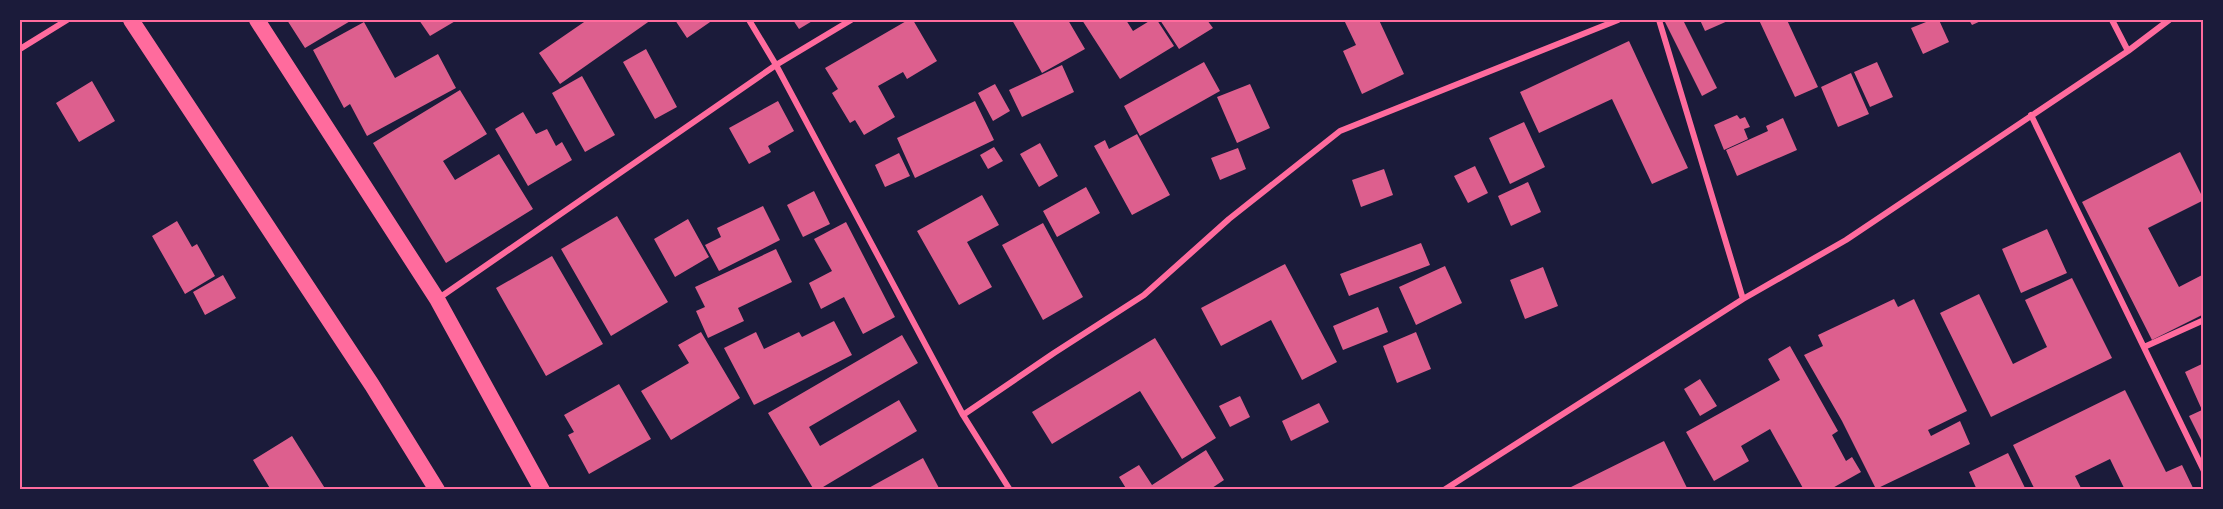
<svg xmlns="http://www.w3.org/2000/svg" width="2223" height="509" viewBox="0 0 2223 509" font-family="Signika,sans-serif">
<rect width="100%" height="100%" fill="#1b1b3a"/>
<path fill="#dd5f8e" d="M287,20h65l-47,28z
M419,20h38l-27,16z
M587,20h64l-91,64 -21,-31z
M675,20h38l-26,18z
M793,20h21l-15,9z
M908,20h5l24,41 -30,18 -4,-7 -25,14 17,31 -31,18 -9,-15 -5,3 -18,-30 6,-4 -13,-21z
M1012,20h56l17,29 -43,24z
M1082,20h44l7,11 18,-11h6l17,26 -54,33z
M1160,20h47l6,8 -34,21z
M1344,20h35l25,54 -42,20 -19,-43 13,-6z
M1664,20h19l34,68 -15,8z
M1700,20h30l-25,11z
M1759,20h28l31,67 -23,10z
M1931,20h8l10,22 -26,12 -12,-26z
M1969,20h14l-11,5z
M364,22l31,56 43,-24 18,34 -89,48 -17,-32 -6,4 -31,-58z
M1629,41l59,127 -36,16 -40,-85 -73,34 -19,-41z
M646,49l31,58 -22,12 -32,-57z
M1204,62l16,29 -80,45 -16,-30z
M1877,62l16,35 -23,10 -16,-35z
M1062,65l12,27 -52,25 -13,-27z
M1851,73l18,41 -31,13 -17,-40z
M582,76l33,59 -30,17 -33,-59z
M92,81l23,40 -36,21 -23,-39z
M995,84l15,27 -17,10 -15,-28z
M1250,84l20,44 -33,15 -20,-46z
M460,90l27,44 -44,27 12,19 44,-26 34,55 -87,54 -73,-120z
M778,101l16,30 -26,15 3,6 -22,12 -20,-36z
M975,101l19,39 -79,38 -18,-40z
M523,112l13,22 11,-5 9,17 6,-4 10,18 -44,26 -33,-57z
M1737,115l3,4 5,-2 5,10 -6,2 4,10 -24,11 -10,-25z
M1783,118l14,32 -60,26 -11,-26 42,-19 -2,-5z
M1524,122l21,45 -35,17 -21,-46z
M1137,134l33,61 -38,20 -38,-69 11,-6 4,9z
M1040,143l18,33 -19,11 -19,-33z
M994,147l9,14 -15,8 -8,-14z
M1238,148l8,21 -26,11 -9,-22z
M2180,152l24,48 -56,28 31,59 25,-13v40l-52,26 -70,-138z
M899,153l11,23 -25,11 -10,-22z
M1475,166l13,27 -20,10 -14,-27z
M1384,169l9,26 -32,12 -9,-27z
M1528,182l13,30 -30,14 -13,-30z
M1086,187l14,26 -43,24 -14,-26z
M814,191l16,33 -27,13 -16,-32z
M982,195l17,30 -32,17 25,45 -33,18 -42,-74z
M763,206l17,34 -61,31 -14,-26 16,-8 -4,-9z
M617,216l51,86 -57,34 -50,-87z
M688,219l21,38 -34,20 -21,-38z
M177,221l15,26 5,-3 18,32 -30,18 -33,-58z
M846,222l49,95 -32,17 -19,-37 -23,12 -12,-26 23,-12 -18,-32z
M1043,223l40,74 -40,23 -41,-75z
M2047,229l20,44 -46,20 -19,-44z
M1421,243l9,22 -81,31 -9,-22z
M776,249l16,33 -54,26 6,13 -36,17 -12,-27 9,-4 -10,-20z
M552,256l51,88 -57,32 -50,-88z
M1285,264l52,98 -35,18 -31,-60 -50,26 -20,-38z
M1445,266l17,37 -46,22 -17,-38z
M1543,267l15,39 -33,13 -15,-39z
M223,275l13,23 -31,17 -12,-23z
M2072,278l40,80 -121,59 -51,-104 39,-19 34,70 34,-17 -22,-47z
M1894,299l4,8 16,-8 53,112 -39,19 3,6 29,-15 10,23 -94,45 -34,-68 -38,-66 19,-9 -5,-11z
M1378,307l10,25 -45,18 -10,-24z
M834,321l18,34 -98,50 -30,-57 32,-16 8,17 35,-17 3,5z
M701,332l39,66 -69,42 -30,-49 48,-28 -11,-18z
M1416,332l15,37 -34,14 -14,-37z
M902,335l16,28 -109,64 11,19 79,-46 18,31 -99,59h-4l-46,-77z
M1155,338l61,100 -34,21 -42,-68 -88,53 -20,-32z
M1790,346l48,85 -6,4 14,26 6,-4 9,15 -32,18h-25l-34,-61 -29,17 8,15 -35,20 -28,-49 94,-52 -12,-21z
M2204,363v83l-15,-30 13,-6 -17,-38z
M1700,379l17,27 -17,10 -16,-27z
M619,384l32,55 -62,35 -21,-39 6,-3 -10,-17z
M2125,390l41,82 16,-7 12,25h-69l-15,-31 -35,17 7,14h-47l-22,-45z
M1240,396l10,21 -20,10 -11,-21z
M1319,403l10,19 -38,19 -9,-20z
M292,436l34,54h-55l-18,-30z
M1664,441l24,49h-123z
M1206,450l18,30 -15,10h-82l-8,-13 20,-12 13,20z
M2008,453l18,37h-49l-8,-18z
M923,458l17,32h-75z"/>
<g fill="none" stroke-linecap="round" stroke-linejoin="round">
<path stroke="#ff6b9d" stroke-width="6" d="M749,20l27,45 187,350 47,75
M1659,20l84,279
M2112,20l16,31
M20,49l47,-29
M2031,115l173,356
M439,298l337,-233 75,-45
M2144,347l60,-27
M963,415l91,-62 90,-58 85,-76 111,-88 278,-111
M1444,490l299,-191 103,-59 282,-189 41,-31"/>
<path stroke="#ff6b9d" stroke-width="16" d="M131,20l241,365 65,105
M257,20l180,279 105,191"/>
</g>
<rect width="2223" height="509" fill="none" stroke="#1b1b3a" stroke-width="42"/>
<rect x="21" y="21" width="2181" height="467" fill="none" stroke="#ff6b9d" stroke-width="2"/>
</svg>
